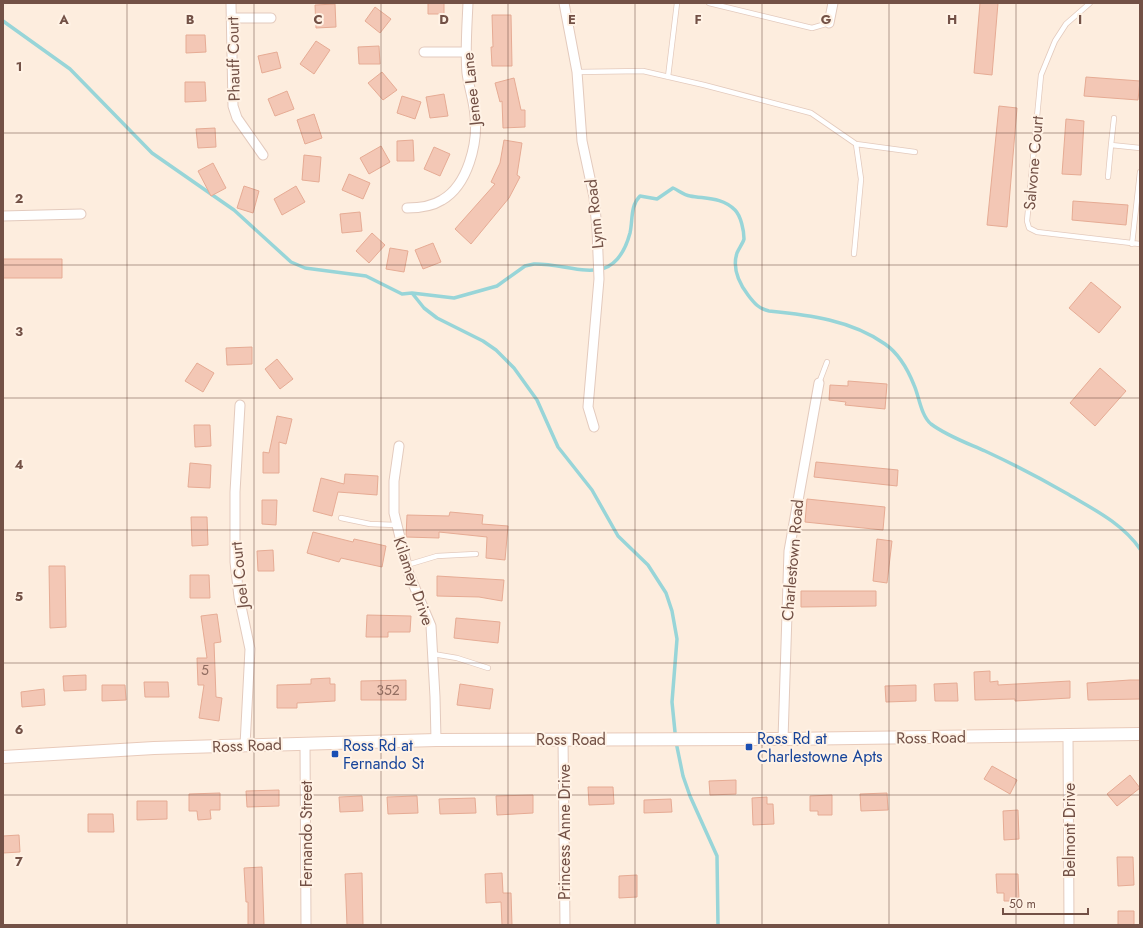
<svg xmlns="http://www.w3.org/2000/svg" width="1143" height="928" viewBox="0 0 1143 928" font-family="Jost,sans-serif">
<rect width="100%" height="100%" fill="#fdedde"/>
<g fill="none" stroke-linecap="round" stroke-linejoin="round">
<path stroke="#98d5d8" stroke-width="3.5" d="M3,21l67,48 82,84 82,57 57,52 14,6 61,8 36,18 10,-1 42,5 43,-12 28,-20 9,-2c40,-1 80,28 96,-31 3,-13 0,-27 10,-37l17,3 16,-11c5,2 11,7 17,8 16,3 32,1 45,14 6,6 9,21 9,29 -1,4 -5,9 -7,14 -5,15 2,30 11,42 6,8 11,14 21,16 40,4 82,9 116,33 13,9 23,26 29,41 5,11 7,31 17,39 16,12 36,19 54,27 28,13 55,27 81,42 27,16 56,30 74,56
M412,293l12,15 13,10 46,23 13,9 18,18 23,32 21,47 34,43 26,46 30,29 18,28 6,18 5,28 -5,63 4,40 7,34 7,20 27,60 1,69"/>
</g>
<path fill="#f3c7b5" stroke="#e6ab94" d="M428,3h16v11h-16z
M980,3h18l-6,72 -18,-2z
M335,4l1,23 -20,1 -1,-23z
M375,7l16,12 -11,14 -15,-12z
M492,15h19l1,51h-20l-1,-19h2z
M186,35h19l1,17 -20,1z
M316,41l14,9 -16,24 -14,-10z
M379,46l1,18h-21l-1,-17z
M277,52l4,16 -19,5 -4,-17z
M382,72l15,18 -14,10 -15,-17z
M1086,77l54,4 -2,19 -54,-4z
M514,78l7,32h4v17l-22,1 -1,-27 -2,1 -5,-19z
M185,82h20l1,19 -21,1z
M287,91l7,18 -19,7 -7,-17z
M444,94l4,22 -18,2 -4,-21z
M402,96l19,6 -6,17 -18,-6z
M999,106l18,2 -10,119 -20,-2z
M314,114l8,24 -17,6 -8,-24z
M1066,119l18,2 -3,54 -19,-1z
M215,128l1,19 -18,1 -2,-19z
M413,140l1,21h-17v-20z
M504,140l18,3 -5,32 3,2 -11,21 -38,46 -16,-15 40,-45 -4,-2 9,-19z
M381,146l9,16 -21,12 -9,-16z
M434,147l16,7 -10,22 -16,-7z
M304,155l17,2 -2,25 -17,-2z
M213,163l13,25 -15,8 -13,-25z
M349,174l21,9 -7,16 -21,-9z
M244,186l15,5 -6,22 -16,-5z
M296,186l9,16 -23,13 -8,-16z
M1073,201l55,4 -2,20 -54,-5z
M360,212l2,19 -20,2 -2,-19z
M372,233l13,12 -16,18 -13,-12z
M433,243l8,19 -18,7 -8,-19z
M390,248l18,3 -4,21 -18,-3z
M3,259h59v19h-59z
M1091,282l30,25 -22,26 -30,-25z
M252,347v17l-25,1 -1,-17z
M277,359l16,20 -13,10 -15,-20z
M197,363l17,10 -11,19 -18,-11z
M1100,368l26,23 -31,35 -25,-23z
M848,381l39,3 -2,25 -40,-4 1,-3 -17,-2 1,-15 18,1z
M277,416l15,3 -6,25 -7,-2v31h-16v-21l6,1z
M194,425h16l1,21 -16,1z
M816,462l82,8 -1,16 -83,-9z
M190,463l21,2 -1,23 -22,-1z
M345,474l33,2 -1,19 -39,-3 -6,24 -19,-5 8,-33 23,6z
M807,499l78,8 -2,23 -78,-8z
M262,500h15l-1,25 -14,-1z
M450,512l33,3 -1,9 26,2 -3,34 -19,-2 1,-21 -48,-5v6l-33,-1 1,-22 42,1z
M191,517h16l1,28 -16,1z
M313,532l40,10 1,-3 32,7 -4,21 -41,-9 -2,4 -32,-9z
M877,539l15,2 -5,42 -14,-2z
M273,550l1,21h-16l-1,-20z
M49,566h16l1,61 -16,1z
M190,575h19l1,23h-20z
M437,576l67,4 -2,21 -23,-4 -42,-1z
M801,591h75v15l-75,1z
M217,614l4,28 -7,1 2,54 6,1 -3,23 -20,-3 5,-33h-6l-1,-27h10l-6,-42z
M367,615l44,1 -1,16h-22v5h-22z
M456,618l44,4 -2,21 -44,-5z
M990,671v11l8,-1v4l72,-4v17l-55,3v-2l-40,1 -1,-28z
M86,675v15l-22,1 -1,-15z
M330,678v6h5v17l-38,2v5h-20v-23l34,-1v-5z
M406,680v20h-45v-19z
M1130,680h10v19l-52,1 -1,-17z
M144,682h24l1,15h-24z
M957,683l1,18h-23l-1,-17z
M460,684l33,5 -3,20 -33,-4z
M102,685h23l1,15 -24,1z
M916,685v16l-30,1 -1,-16z
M44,689l1,16 -23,2 -1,-15z
M992,766l25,14 -7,14 -26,-15z
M1130,775l10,13 -23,18 -10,-12z
M736,780v14l-26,1 -1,-14z
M588,787h25l1,17 -25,1z
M279,790v16l-32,1 -1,-16z
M220,793v17h-10l1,9 -13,1 -1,-9h-8v-17z
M887,793l1,17 -27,1 -1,-17z
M533,795v18l-36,2 -1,-19z
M832,795v20h-14v-4h-8v-15z
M362,796l1,15 -23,1 -1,-15z
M417,796l1,17 -30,1 -1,-17z
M767,797v7h6l1,20 -21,1 -1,-27z
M475,798l1,15 -36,1 -1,-15z
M671,799l1,13 -28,1v-13z
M137,801h30v18l-30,1z
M1018,810l1,29 -15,1 -1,-29z
M88,814h25l1,18h-26z
M19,835l1,17 -17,1v-17z
M1117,857h16l1,28 -16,1z
M262,867l2,58h-16v-23h-2l-2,-34z
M362,873l1,52h-16l-2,-51z
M502,873l1,20h8l1,32h-10l-1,-23 -15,1 -1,-29z
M996,874h22l1,27h-15v-8h-7z
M637,875v22l-18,1v-22z
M1118,911h16v14h-16z"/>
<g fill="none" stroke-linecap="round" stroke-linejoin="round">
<g stroke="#e3cabd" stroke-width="6">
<path id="lane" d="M709,3l103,25 17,-5
M1090,3l-24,21 -11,17 -14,34 -14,146 2,7 8,4 103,12
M577,72l66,-1 61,14 107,28 45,31 5,35 -7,75
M668,77l9,-74
M1114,118l-3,27 29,3
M856,144l59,8
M1108,177l3,-32
M1132,244l8,-72
M819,383l8,-21
M341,518l29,6 26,1
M407,565l30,-9 39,-2
M433,654l24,4 31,10"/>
</g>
<g stroke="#e3cabd" stroke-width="11">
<path id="street" d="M231,3l2,103 4,12 26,37
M564,3l13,69 5,69 12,56 3,32 2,50 -11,128 6,20
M231,18h40
M829,23l4,-20
M424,52h42
M407,208c12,0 24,-1 35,-8 26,-15 36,-57 33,-84 -1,-15 -6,-28 -8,-43 -2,-23 0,-47 1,-70
M3,216l78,-2
M240,405l-5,87v70l4,35 11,52 -5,96
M399,446l-5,35v32l15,61 22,52 4,71 1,43
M1068,735l1,190
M563,739l2,186
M783,739l6,-188 30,-168
M305,743l1,182"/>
</g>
<g stroke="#e8caba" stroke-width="14">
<path id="secondary" d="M3,757l151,-9 282,-8 347,-1 357,-5"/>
</g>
<use href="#lane" stroke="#fff" stroke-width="4.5"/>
<use href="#street" stroke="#fff" stroke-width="9"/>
<use href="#secondary" stroke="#fff" stroke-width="12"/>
</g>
<path fill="none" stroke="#735146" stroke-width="1" stroke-opacity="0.55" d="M127,3v922M254,3v922M381,3v922M508,3v922M635,3v922M762,3v922M889,3v922M1016,3v922M3,133h1137M3,265h1137M3,398h1137M3,530h1137M3,663h1137M3,795h1137"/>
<g fill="#1a4fb4" stroke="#fff2e5" stroke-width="1.5">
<rect x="745" y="743" width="8" height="8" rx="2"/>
<rect x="331" y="750" width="8" height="8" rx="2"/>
</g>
<g text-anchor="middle" stroke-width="4" stroke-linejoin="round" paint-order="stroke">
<g font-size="14" fill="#936e62">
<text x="205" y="675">5</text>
<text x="388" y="695">352</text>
</g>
<g font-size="16" fill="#735146" stroke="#fff2e5">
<text transform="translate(233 59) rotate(-91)" y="6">Phauff Court</text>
<text transform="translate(471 89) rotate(-96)" y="6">Jenee Lane</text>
<text transform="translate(1033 163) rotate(-85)" y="6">Salvone Court</text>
<text transform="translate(594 214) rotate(-96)" y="6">Lynn Road</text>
<text transform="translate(792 560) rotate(-85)" y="6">Charlestown Road</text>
<text transform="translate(239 575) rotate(-96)" y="6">Joel Court</text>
<text transform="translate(414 581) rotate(71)" y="6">Kilamey Drive</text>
<text transform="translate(931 737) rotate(-1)" y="6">Ross Road</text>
<text x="571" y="745">Ross Road</text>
<text transform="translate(247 745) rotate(-2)" y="6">Ross Road</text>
<text transform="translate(1069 830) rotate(-90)" y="6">Belmont Drive</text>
<text transform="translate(564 832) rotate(-90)" y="6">Princess Anne Drive</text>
<text transform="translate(306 834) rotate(-90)" y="6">Fernando Street</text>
</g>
<g font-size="16" fill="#164399" stroke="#fff2e5" text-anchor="start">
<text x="757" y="744">Ross Rd at<tspan x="757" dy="18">Charlestowne Apts</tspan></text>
<text x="343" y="751">Ross Rd at<tspan x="343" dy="18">Fernando St</tspan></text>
</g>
</g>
<g font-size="13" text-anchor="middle" font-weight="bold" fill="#735146" stroke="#fff2e5" stroke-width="4" stroke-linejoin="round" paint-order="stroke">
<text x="64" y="24">A</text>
<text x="190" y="24">B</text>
<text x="318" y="24">C</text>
<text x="444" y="24">D</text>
<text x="572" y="24">E</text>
<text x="698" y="24">F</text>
<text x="826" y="24">G</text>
<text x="952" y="24">H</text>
<text x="1080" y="24">I</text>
<text x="19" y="71">1</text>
<text x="19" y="203">2</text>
<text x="19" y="336">3</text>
<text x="19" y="469">4</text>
<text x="19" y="601">5</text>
<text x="19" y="734">6</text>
<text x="19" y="866">7</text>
</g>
<rect width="1143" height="928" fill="none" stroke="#735146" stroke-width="8"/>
<path d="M1003 908v6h85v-6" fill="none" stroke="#735146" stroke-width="2"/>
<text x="1009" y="908" font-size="12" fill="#735146" stroke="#fff2e5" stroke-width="3" paint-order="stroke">50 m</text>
</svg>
